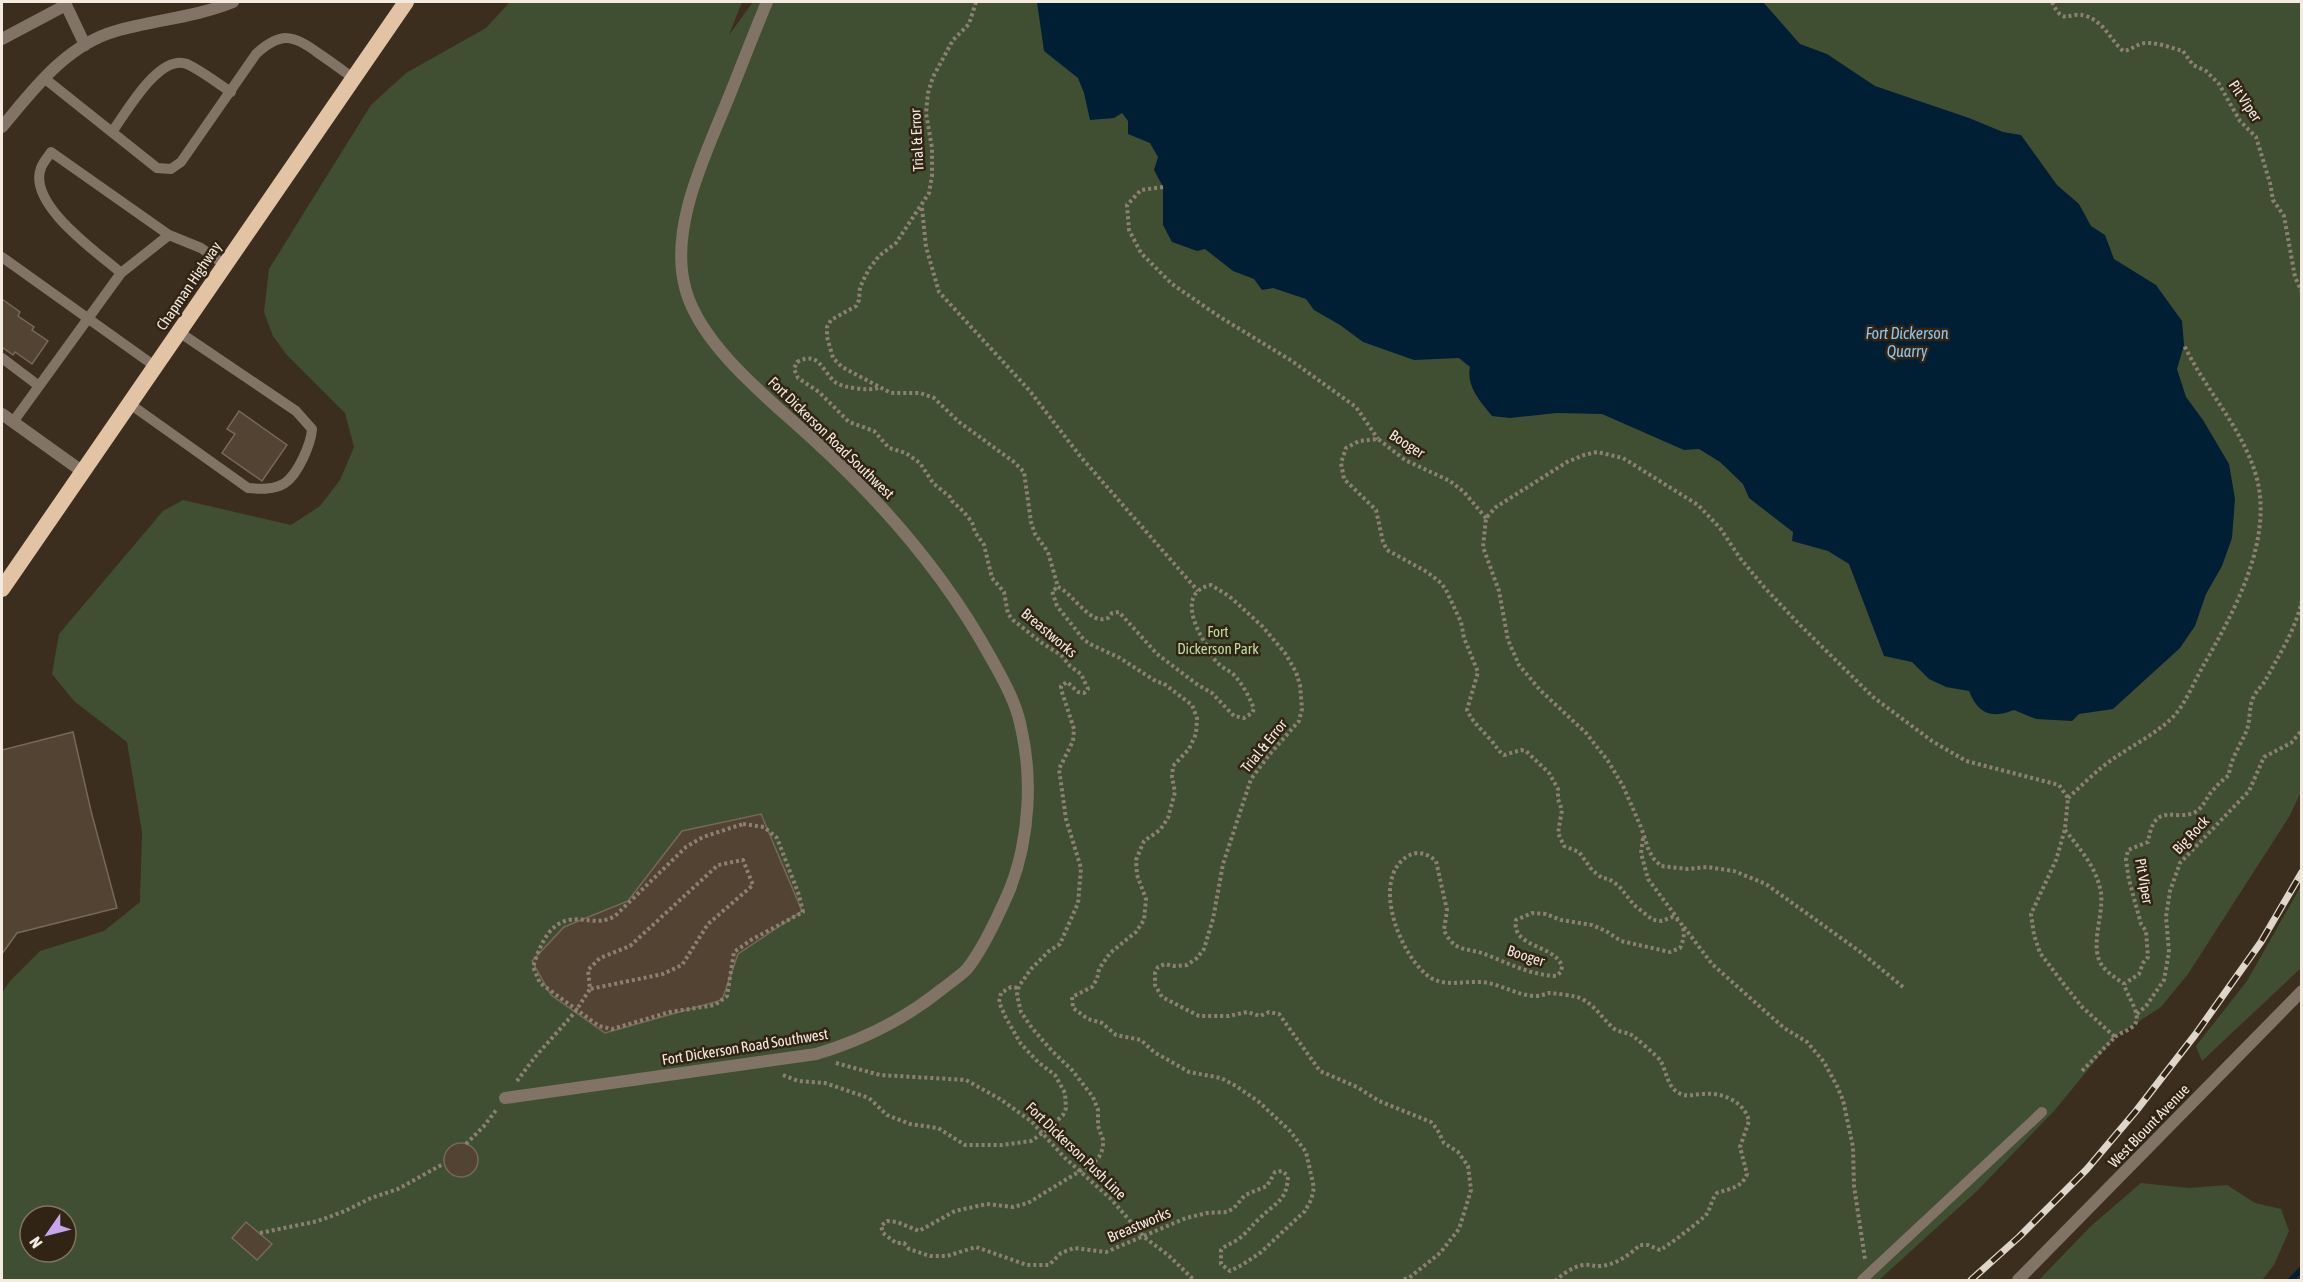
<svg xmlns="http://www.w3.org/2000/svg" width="2303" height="1282" viewBox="0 0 2303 1282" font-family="'Asap Condensed',sans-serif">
<rect width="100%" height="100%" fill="#3b2e1e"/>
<path fill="#404f31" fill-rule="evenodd" d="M510,2h232l-13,33 24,-33h1548v790l-12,25 -101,157 -27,33 -46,30 -61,74 -77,80 -98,89h-1877v-287l8,-12 30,-30 64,-20 36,-29 2,-70 -15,-90 -53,-41 -22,-27 7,-40 104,-123 20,-11 108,25 29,-19 20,-26 14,-33 -9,-34 -59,-59 -13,-18 -9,-24 5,-43 102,-164 35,-32 80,-45zM30,1216h36v36h-36z
M2301,886v82l-99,93 -6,-15 51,-65z
M2141,1183l48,5 38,-3 28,18 26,6 8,22 -15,34 -12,15h-223l52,-54z"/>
<path fill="#001f35" d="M1037,2h726l37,42 27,10 48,32 94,32 34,14 18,3 36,50 22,19 12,22 14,9 9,24 42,26 26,36 2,24 -7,24 9,28 17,23 26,44 6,35 -3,39 -10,28 -16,28 -11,32 -15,22 -67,61 -34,5 -7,7 -36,-2 -22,-9c-23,9 -36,4 -45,-19l-23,-4 -17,-8 -17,-17 -28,-6 -35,-92 -21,-13 -36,-10 1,-9 -44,-34 -6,-14 -23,-22 -21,-13 -15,1 -82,-36 -45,-1 -47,5 -18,-2c-11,-14 -26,-29 -22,-49l-11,-9 -45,2 -51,-18 -23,-17 -26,-15 -8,-11 -33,-11 -11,2 -8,-11 -21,-8 -28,-22 -8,2 -25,-9 -9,-17v-38l-9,-17 4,-13 -8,-14 -22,-9v-13l-6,-8 -8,5 -24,2 -6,-27 -6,-15 -34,-27z"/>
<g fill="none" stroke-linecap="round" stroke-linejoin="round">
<path stroke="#001f35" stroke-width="6" d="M2291,1280l11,-11"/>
</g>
<path fill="#524333" stroke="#776857" stroke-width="1.5" d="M2,299l18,13 -2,4 16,11 -2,3 16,11 -16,23 -17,-12 -2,3 -11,-8z
M239,411l48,34 -25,36 -40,-28 13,-19 -8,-5z
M73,732l18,79 26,97 -100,25 -15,21v-204z
M761,814l41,97 -64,43 -16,46 -117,33 -54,-38 -19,-34 32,-34 64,-26 54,-70z
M444 1160a17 17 0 1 1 34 0a17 17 0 1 1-34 0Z
M246,1222l26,22 -15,16 -25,-22z"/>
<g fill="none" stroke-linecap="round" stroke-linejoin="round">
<path stroke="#8c8073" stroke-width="4" stroke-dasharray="3 3" stroke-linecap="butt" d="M976,2l-7,22 -16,16 -20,37 -5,16 -2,20 6,35v28l-3,17 -33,50 -17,13 -10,13 -9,18 -1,13 -3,6 -25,14 -4,7v10l6,21 9,9 49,26h29l14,5 25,24 55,40 10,10 7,50 4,12 13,18 10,35c15,6 32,39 50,31l4,-5 7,-1 38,42 41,31 14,8 22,23 10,2 8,-5 2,-4c-4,-11 -11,-24 -19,-33 -4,-5 -10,-6 -15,-11 -6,-4 -9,-12 -13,-19 -12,-18 -29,-54 4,-61l18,11 33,30 23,27 11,19 4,13 2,24 -3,12 -30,34 -18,24 -28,85 -10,55 -9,30 -7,9 -10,7 -13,1 -9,-2 -7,3 -3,6v12l7,12 37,19h30l18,-4 13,4 9,-4 10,2 41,57 37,16 22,14 52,21 6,7 7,14 14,9 10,14 3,24 -12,39 -19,24 -31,25 -8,2
M2052,2c12,26 17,8 34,14 18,6 24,23 37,35 8,-1 10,-4 17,-7 12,-4 31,4 43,7l10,14 13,6 13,13 21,37 16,16 14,46 3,17 11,16 11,61 7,15
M1163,187l-22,3 -14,15 2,25 12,23 31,31 48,33 72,44 64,46 22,32
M922,208l4,39 13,45 90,98 51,66 118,135
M878,388c-8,3 -36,0 -43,-6 -13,-11 -16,-32 -38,-20l-3,7 4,9 21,14 30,30 25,9 15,17 17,5 14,10 13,20 17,14 2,4 11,10 9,11 3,10 9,13 8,33 12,14 4,22 5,6 29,23 19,12 9,11 11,8 7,15 -4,4 -6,-1 -11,-10 -6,4v3l13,40 -1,12 -14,28 7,50 15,49 -3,35 -18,41 -11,7 -18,18 -12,17 -2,9 4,17 11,16 20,23 20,19 21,27 5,13v16l5,14v8l-4,9 -6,6 -65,40 -15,4 -26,-3 -32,7 -36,20 -22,-9 -10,-1 -6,5 2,7 13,10h8l5,6 21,7h17l29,-9 51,18h22l12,-12 13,-5 32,4 80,-34 21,-5 20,-1 7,-4 11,-13 22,-9 8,-14 7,-1 6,5c-1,25 -12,26 -27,41 -9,8 -15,17 -24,23 -6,4 -12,5 -16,10v14l9,7 12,-6 18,-12 45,-42 6,-11 3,-12 -8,-36 -16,-21 -31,-29 -23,-16 -15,-8 -32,-6 -35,-20 -13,-12 -25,-5 -14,-12 -14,-4 -15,-11 -1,-11 20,-10 5,-8 2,-10 11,-16 26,-21 8,-12 2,-21 -9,-24 -1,-15 8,-19 16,-11 8,-12 7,-26 -3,-15 1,-11 16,-17 7,-15 1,-16 -5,-13 -29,-22 -6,-1 -37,-24 -28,-13 -8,-5 -27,-34 -5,-15 6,-4
M1486,518l-22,-26 -14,-11 -45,-21 -27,-21 -19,2 -13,7 -5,15 3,16 32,31 7,32 4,8 40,22 14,11 5,7 15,32 3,16 14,34 -11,38c6,13 15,20 24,30 5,6 7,11 13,15l17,-5 5,1 23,22 9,16v10l4,11 -4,23 6,13 15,6 13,18 10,8 7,1 10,7 15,19 19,15 9,1 10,-4c14,5 14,19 8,31l-10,4 -49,-11 -15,-10 -14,-6 -31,-5 -15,-6 -14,-1 -16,7c-5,28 38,24 46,46l-1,6 -5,4c-25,-1 -46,-12 -69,-21 -10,-5 -23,-4 -32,-10 -5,-4 -9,-10 -11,-15l3,-20 -11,-49c-8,-7 -18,-11 -28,-5 -39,23 -7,103 23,122 17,10 38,1 57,5 16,3 32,13 48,13 5,0 9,-2 13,-3 5,0 27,3 31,5 15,7 22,20 33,30 5,4 12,4 17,6 3,1 29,24 30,26 7,11 7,29 21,34 7,3 14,0 22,0 19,-2 41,7 46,27l-9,26 7,27c-6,15 -17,14 -30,19 -6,7 -6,15 -11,22 -2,3 -42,34 -46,35l-12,-5h-8c-11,10 -26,21 -41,21 -5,1 -5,-1 -9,-1 -13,-2 -25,8 -34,15
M2068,798c11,-10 22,-21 33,-30 23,-19 50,-30 71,-50 13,-13 21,-34 30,-50 32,-56 74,-131 53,-196 -15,-47 -50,-83 -71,-127
M743,824l21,3 13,11 22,57 4,17 -52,28 -17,12 -7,44 -12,9 -45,7 -58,17 -13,-3 -59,-43 -7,-16c6,-18 14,-43 36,-47 17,-3 28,6 46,-4l71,-69 17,-10z
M2065,830c15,19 32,38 36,63 3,24 -14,58 4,76 5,6 13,10 19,15
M1643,838l-2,15 7,26 30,40
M1684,927l28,37 72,64 23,14 17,20 13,24 6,14 10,47 1,39 11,73
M1903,987l-40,-33 -97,-70 -32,-13 -27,-4 -19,2 -27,-3 -7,-7 -5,-8 -8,-24 -18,-41 -15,-25 -22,-28 -46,-43 -21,-25 -11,-25 -9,-49 -16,-44 3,-29 10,-11 71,-45 17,-7 13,-3 26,6 75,47 22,23 20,30 24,29 33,35 76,75 59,44 34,20 93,24 9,13 -3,31 -9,31 -25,54 3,21 6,18 23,30 19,24 33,30 -35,36
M2137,1014l9,-8 18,-26 5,-28 -3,-35 4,-26 10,-28 69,-72 15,-34 27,-14 11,-13
M2115,1037c6,-5 16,-7 20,-13 7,-9 -9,-30 -11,-40l15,-10 4,-11 5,-6 -2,-26 -5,-7 -12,-44 -3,-20 2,-10 20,-8c7,-44 28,-18 49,-31 8,-6 11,-17 18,-23 4,-5 9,-9 14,-13 1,-15 11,-29 17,-43 5,-11 2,-25 8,-36 3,-6 8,-10 11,-15 14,-26 31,-52 37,-81
M836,1063l44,12 86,5 34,19 31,22 34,37 46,41 33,38 24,18 26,25
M783,1075l15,6 27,2 44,15 18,17 23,9 28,4 27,17h37l29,-4 16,-11 16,-15 3,-7 -1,-15 -10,-18 -17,-13 -17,-18 -15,-26 -7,-16 2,-9 10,-6 8,1
M517,1081l18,-24 40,-45 15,-23 -2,-19 12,-12 30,-12 88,-81 25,-5 10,25 -45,39 -26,41 -19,9 -73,15
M466,1144l18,-18 13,-17
M260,1233l58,-12 27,-10 26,-13 27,-9 45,-25"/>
<path stroke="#817467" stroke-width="10" d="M44,78l113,90 14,1 10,-7 75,-108c24,-22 37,-20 62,-1 12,8 24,17 35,25
M112,132c14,-19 47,-79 75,-68 15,7 30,19 44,28
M2,257l154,110
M121,273c-24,-21 -94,-69 -80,-105 2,-6 7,-11 10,-16l118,83
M2,358l37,28
M130,404l118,84c13,1 26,2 37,-5 13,-9 26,-39 27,-54l-16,-18 -117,-79
M13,422l108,-149 48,-38 32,13 24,17
M1862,1280l180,-168"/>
<path stroke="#817467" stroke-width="12" d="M2,39l64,-34 19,40
M2,127c31,-37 64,-82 114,-96 39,-11 80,-14 117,-29
M2,414l81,58
M505,1098l311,-44c47,-14 88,-34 126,-65 8,-6 18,-13 25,-20 16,-20 33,-57 43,-80 20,-52 23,-113 10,-166 -5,-23 -18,-45 -29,-65 -45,-82 -106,-153 -175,-216 -43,-40 -113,-93 -130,-151 -18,-60 18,-133 40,-187 14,-34 27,-69 41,-102"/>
<path stroke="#817467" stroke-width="12" d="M2018,1280l284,-289"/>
<path stroke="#e2c4a5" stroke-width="16" d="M2,589l404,-587"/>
<g stroke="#dfd6cb" stroke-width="7">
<path id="rail" d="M1971,1280l48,-43 68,-68 49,-58 59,-76 66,-93 41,-70"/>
</g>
<use href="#rail" stroke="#312415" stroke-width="4.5" stroke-dasharray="14" stroke-linecap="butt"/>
</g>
<g text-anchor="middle" stroke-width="5" stroke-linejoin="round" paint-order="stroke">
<g font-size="15" fill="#f3eae0" stroke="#312415">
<text transform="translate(2245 101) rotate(56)" y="5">Pit Viper</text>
<text transform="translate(917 140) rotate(-93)" y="5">Trial &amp; Error</text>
<text transform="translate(189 286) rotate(-56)" y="5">Chapman Highway</text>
<text transform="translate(831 438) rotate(44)" y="5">Fort Dickerson Road Southwest</text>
<text transform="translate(1407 444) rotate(33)" y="5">Booger</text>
<text transform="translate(1049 633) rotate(40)" y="5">Breastworks</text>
<text transform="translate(1264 746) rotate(-51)" y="5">Trial &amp; Error</text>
<text transform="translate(2191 835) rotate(-47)" y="5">Big Rock</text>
<text transform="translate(2144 881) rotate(80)" y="5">Pit Viper</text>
<text transform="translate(1526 956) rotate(18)" y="5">Booger</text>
<text transform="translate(745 1047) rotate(-9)" y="5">Fort Dickerson Road Southwest</text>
<text transform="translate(2149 1126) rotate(-46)" y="5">West Blount Avenue</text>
<text transform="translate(1076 1151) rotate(44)" y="5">Fort Dickerson Push Line</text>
<text transform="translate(1139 1225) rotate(-23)" y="5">Breastworks</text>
</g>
<g font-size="15" fill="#bddda0" stroke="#312415">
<text x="1218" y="637">Fort<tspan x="1218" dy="17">Dickerson Park</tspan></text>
</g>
<g font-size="16" font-style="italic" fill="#8dc6f3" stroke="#312415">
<text x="1907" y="339">Fort Dickerson<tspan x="1907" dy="18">Quarry</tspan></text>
</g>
</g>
<rect width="2303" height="1282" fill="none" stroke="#f3eae0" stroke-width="6"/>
<g transform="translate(48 1234) rotate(235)"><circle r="28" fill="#312415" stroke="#7f7366" stroke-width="1.5"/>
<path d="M0-4.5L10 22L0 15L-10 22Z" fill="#c8a6ef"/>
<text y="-9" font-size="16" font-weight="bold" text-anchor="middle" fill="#f3eae0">N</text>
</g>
</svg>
